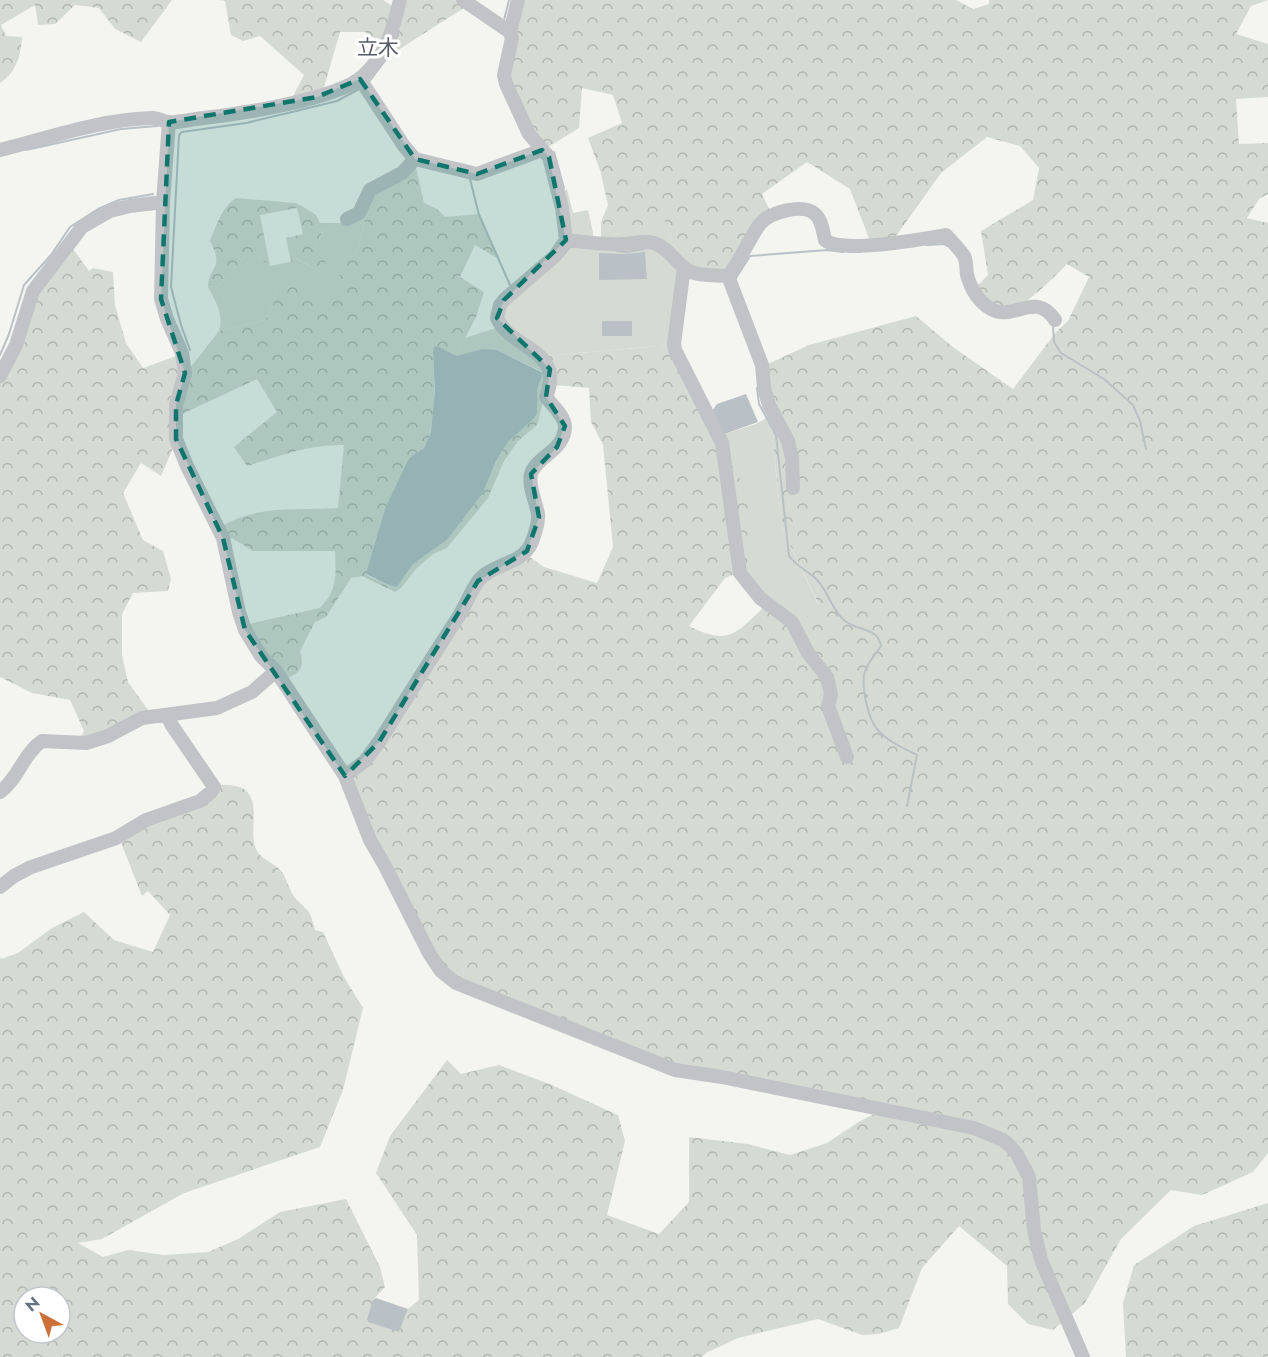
<svg xmlns="http://www.w3.org/2000/svg" width="1268" height="1357" viewBox="0 0 1268 1357" font-family="Jost,'Noto Sans JP',sans-serif">
<defs>
<pattern id="forest-crowns" width="20" height="18" patternUnits="userSpaceOnUse" patternTransform="scale(1.5)"><rect width="20" height="18" fill="#d5dbd3"/><path d="M2 6a3 3 0 1 1 6 0M12 15a3 3 0 1 1 6 0" fill="none" stroke="#b1b6b0"/></pattern>
</defs>
<rect width="100%" height="100%" fill="#f4f5f1"/>
<path fill="#d5dbd3" d="M567,189l6,24 15,-3 5,22v8l-22,-2 -9,-46z
M371,194l-12,52 -38,58 -18,-9 -27,-6 -3,17 -8,14 -46,11c5,-17 -3,-29 -11,-44l10,-1 28,-31h10l14,11 20,-4 5,-4 26,14 -5,-27 7,-14 -4,-8h23l11,-3z
M663,216l17,43 -12,-11 -67,-7v-19l14,13z
M567,244h85l29,25 -9,76 -128,11 -42,-31 -1,-17z
M499,327l23,17 27,31 -52,-25 -41,6 9,-18z
M770,416l12,112 37,78 -22,20 -29,-25 -26,-30 -20,-136 34,-11z"/>
<path fill="url(#forest-crowns)" fill-rule="evenodd" d="M0,0h172l-31,42 -26,-13 -16,-21 -24,-3 -20,19 -17,1 -3,-20 -34,20 5,11 16,1c-1,18 -6,36 -22,46z
M218,0h165l11,7 -10,37 -19,-12h-25l-17,59 -31,7 12,-23 -44,-39 -17,5 -12,-6 -6,-34z
M402,0h57l8,6 -86,55z
M520,0h436l17,9 16,-5v-4h279l-17,6 -15,28 32,10v53l-32,2 3,45 29,-1v51l-9,5 -12,19 21,5v930l-15,19 -51,23 -31,-5 -50,49 -36,64 -32,27 -25,-6 -20,-20 -1,-38 -48,-40 -37,42 -23,60 -20,6 -17,1 -44,-16 -80,19 -32,15 -4,4h-702v-400l1,2 17,-6 34,-25 32,-16 30,28 39,12 17,-37 -22,-24 -6,5 -22,-56 99,-55c10,0 23,-1 30,9 10,15 0,38 7,55 4,10 17,13 24,21 7,7 8,17 13,25 4,6 11,11 16,17 3,5 4,12 6,18l8,2 21,45 19,31 -20,82 -23,57 -136,46 -82,46 -24,4 25,14 25,-7 36,5 44,-3 30,-13 42,-27 66,-13 34,68 5,20 -12,13 26,32 9,-23 11,-9 -2,-65 -41,-62 14,-37 57,-76 14,14 38,-9 53,20 66,30 7,26 -18,74 52,19 30,-32v-65l59,7 42,11 37,-12 33,-22 25,-12 -189,-37 -247,-96 -63,-114 -37,-84 132,-196 46,-27 17,12 53,16 16,-36 -10,-102 -12,-23 -2,-34 -35,-3 -10,-29 128,-11 53,108 24,41 -2,75 -22,9 -36,48c40,20 46,8 76,-20l32,20 22,-21 -37,-77 -12,-112 -2,-52 41,-19 107,-29 37,31 60,42 43,-57 12,-11 21,-44 -22,-13c-11,11 -52,55 -68,46 -9,-4 -17,-14 -25,-21l14,-14 -7,-44 52,-31 6,-32 -19,-22 -33,-9 -46,36 -47,66 -24,2 -20,-52 -43,-27 -45,32 9,19 -41,58 -41,-2 -9,-10 -17,-42 -48,18 -14,-13 7,-17 -8,-35 -12,-32 34,-15 -9,-28 -31,-7 -3,40 -34,21 -15,-16 -24,-57zM24,1297h36v36h-36z
M415,163l9,40 13,6 8,8 35,-3 20,46 -25,-15 -15,32 24,15 -8,25 -20,39 -18,-10 -5,6c1,26 6,73 -9,95 -3,5 -10,8 -15,11l-43,117 23,10 8,2 16,-23 34,-24 36,-47 13,-32 12,-19 29,-30v-22l6,-17 6,2 -11,47 -2,4 -18,15 -14,20 -16,37 -41,50 -14,6 -17,15 -15,19 -6,4 -33,-16 -11,2 -25,39 -11,5 -15,29c5,17 0,23 -17,28l-30,-43 -4,-12 71,-16c18,-18 16,-34 15,-57h-82l-21,-13 -4,2 -6,-14c38,-22 74,-15 116,-18l6,-63c-34,-1 -65,11 -97,21l-13,-19 43,-35 -20,-33 -77,36 10,-47 29,-37 46,-11 8,-14 3,-17 12,-10 15,16 18,8 38,-57 12,-52z
M236,198l59,5 7,3 14,9 7,15 -7,15 10,19 -5,8 -25,-14 -5,4 -5,-24 17,-4 -6,-26 -37,7 10,51 -14,-11h-10l-28,31 -10,1c1,-22 17,-18 2,-46 6,-15 12,-34 26,-43z
M71,246l18,25 4,-3 20,4 2,33 11,38 17,25 36,-13 -5,91 -13,30 -20,-13 -18,30 20,47 20,11 8,28 -3,12 -35,2 -11,21v41l6,27 23,32 -73,28 6,-11 -14,-31 -38,-7 -32,-16v-295l32,-81z
M1268,1203v154h-142l-3,-54 11,-38 60,-39z"/>
<path fill="#b9c1c6" d="M645,252l2,27 -48,1v-27l24,1z
M602,321h30v15h-30z
M438,346l18,10 27,-7 14,1 46,23 -6,17v23l-3,5 -26,24 -12,19 -13,32 -36,47 -34,24 -16,23 -8,-2 -23,-11 19,-65 24,-51 15,-10 7,-16 4,-40 -2,-40 1,-5z
M746,394l12,28 -36,13 -12,-21 7,-10z
M376,1298l32,11 -9,23 -31,-10 -1,-3 6,-19z"/>
<g fill="none" stroke-linecap="round" stroke-linejoin="round">
<path stroke="#b9c1c6" stroke-width="2" d="M504,20l5,-20
M369,82l24,-32 6,-19
M26,150l95,-21 36,-3
M554,152l10,36
M470,179l9,36 31,70
M926,245l18,-1 3,2
M617,251l10,1 17,-3
M849,252h12
M563,256l7,-9
M736,278l14,-22 77,-6 16,2
M1053,325l1,17 7,11 43,26 29,26 7,16 6,28
M190,350l-9,-25 -10,-38 8,-152 3,-3 64,-9 46,-11 45,-11 24,-13
M0,355l9,-21 15,-49 27,-30 19,-28 28,-18 21,-9 34,-6
M757,388l2,16 17,31 13,121c8,11 20,15 29,25 11,12 16,34 30,42 13,8 30,5 33,23 -6,9 -15,18 -17,29 -2,13 4,44 13,54 10,12 26,19 40,26l-10,51"/>
<path stroke="#c1c3c6" stroke-width="14" d="M463,0l47,32
M360,79l44,67 11,13 62,15 65,-24
M169,122l-6,80 -2,97 6,20 15,34 3,20 -9,32v34l11,27 36,72 16,74 6,18 16,26 15,15 69,105 25,64 15,26 44,87 12,18 15,12 219,87 47,7 252,51 29,12 7,6 7,8 12,23 5,53 7,30 42,97
M0,150c48,-12 102,-31 152,-32 6,-1 11,4 17,4 8,1 19,-2 27,-3 37,-4 141,-19 167,-43 23,-21 30,-46 37,-76
M347,219l12,-6 11,-23 32,-17 13,-14
M566,240c18,2 37,5 56,4 11,0 21,-4 32,-1 16,5 22,22 37,29 10,4 26,3 37,4 13,-16 20,-36 32,-52 10,-12 43,-21 55,-10 7,6 8,18 10,26 17,14 97,-1 121,-5 5,6 14,14 18,21 3,6 2,13 3,19 4,14 12,27 24,34 23,13 44,-19 64,11
M684,267l-10,77 1,6 47,93 18,130 20,25 32,24 16,31 19,24 4,17 -3,12 19,51
M728,276l34,89 2,23 5,17 19,36 4,17 1,30
M0,376l16,-31 17,-54 49,-64 28,-16 20,-5 33,-4
M345,776l20,-15 14,-19c26,-41 51,-82 78,-123 8,-12 13,-27 22,-39 13,-16 43,-16 52,-36 3,-7 8,-22 7,-30 -2,-12 -10,-28 -7,-40 5,-18 33,-22 34,-47 0,-11 -13,-22 -19,-30 20,-48 -35,-47 -49,-79l3,-13 4,-5 51,-44 11,-16 -4,-32 -13,-51 -20,-23 -23,-50 -2,-9 8,-37 -2,-6 8,-32
M0,792c19,-14 23,-38 42,-51l44,2 22,-7 34,-18 75,-10 35,-16 24,-21
M0,887l14,-11 17,-9 85,-29 30,-18 54,-19 11,-9 3,-5 -43,-63 -4,-9"/>
</g>
<path fill="#0f766e" fill-opacity="0.2" stroke="#0f766e" stroke-width="4.5" stroke-dasharray="12 8" stroke-linejoin="round" d="M360,79l55,80 62,15 65,-24 7,7 17,83 -62,60 -7,18 53,51 -4,28 19,29 -8,21 -26,27 8,43 -12,34 -49,30 -99,161 -34,34 -100,-146 -22,-92 -47,-99v-34l9,-32 -24,-74 8,-177 148,-25z"/>
<g text-anchor="middle" stroke-width="6" stroke-linejoin="round" paint-order="stroke">
<g font-size="21" fill="#545b65" stroke="#fff">
<text x="378" y="55">立木</text>
</g>
</g>
<g transform="translate(42 1315) rotate(319)"><circle r="28" fill="#ffffff" stroke="#c2c6cc" stroke-width="1.5"/>
<path d="M0-4.5L10 22L0 15L-10 22Z" fill="#cd6f39"/>
<text y="-9" font-size="16" font-weight="bold" text-anchor="middle" fill="#67717f">N</text>
</g>
</svg>
